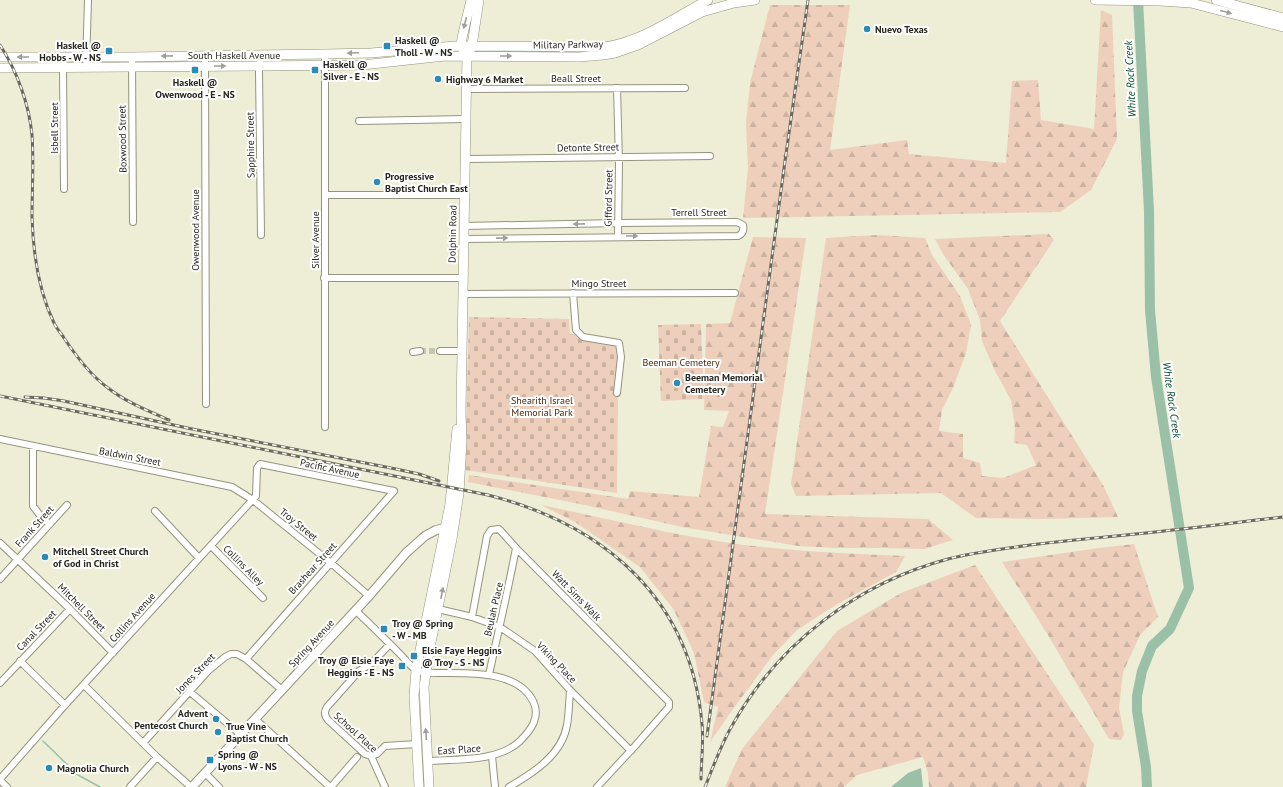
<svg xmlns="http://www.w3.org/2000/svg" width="1283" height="787" viewBox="0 0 1283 787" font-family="'PT Sans',sans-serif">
<defs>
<pattern id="forest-firs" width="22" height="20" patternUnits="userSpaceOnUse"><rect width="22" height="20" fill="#eecfbc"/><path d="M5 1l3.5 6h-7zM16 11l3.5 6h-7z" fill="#ccb2a1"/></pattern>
<pattern id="cemetery-stones" width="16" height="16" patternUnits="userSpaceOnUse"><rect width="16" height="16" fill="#eecfbc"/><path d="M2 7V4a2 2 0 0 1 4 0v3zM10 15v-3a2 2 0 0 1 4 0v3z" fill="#ccb2a1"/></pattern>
</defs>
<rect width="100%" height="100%" fill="#eeedd6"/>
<path fill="url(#forest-firs)" d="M770,5h80l-20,145 77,-10 2,14 97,9 6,-82 26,-1 3,40 53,9 7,-119 11,5 5,124 -26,51 -31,22 -317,6 5,-50 -2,-45 4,-40z
M1049,234l5,6 -54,81 103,164 15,32 -74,2 -68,-1 -35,-25 -145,3 -5,-12 35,-246 51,-3 48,3 7,17 28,41 11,29 -5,28 -13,35 -11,22 -3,21 24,3v24l17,5 2,13 21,2 33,-13 -9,-20 -13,-2 1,-15 -4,-28 -16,-29 -13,-30 -2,-21 -12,-31 -25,-35 -8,-15z
M753,237l53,1 -41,276 163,5 25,21 -29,9 -43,-1h-45l-38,-2 -116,-19 -102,-23 -112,-22 1,-7 159,24 2,-8 69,6 12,-71 12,1 6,-16 -25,-1 2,-86 24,-1z
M541,505c68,14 135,31 203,40 53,6 107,9 161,11l-9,16 -57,31 -42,27 -24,25 -40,54 -23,33 8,-35 -14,-5 -10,-49 -20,-43 -34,-43 -65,-45z
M1134,544l24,73 -18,18 -17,37 -4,36 5,26 -3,6 -12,-1 -61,-104 -46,-73 97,-14z
M975,565l119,179 -8,43h-157l-1,-14 -5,-16 -66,18 -13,12h-119l17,-38 95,-118 64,-38z"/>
<path fill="url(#cemetery-stones)" d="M469,317l100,2 1,15 47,8 1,60 -1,91 -152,-23z
M701,324l3,75 -43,2 -3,-76z"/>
<path fill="#9ac1a8" d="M921,768l2,19h-32l17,-14z"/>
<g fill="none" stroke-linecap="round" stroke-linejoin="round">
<path stroke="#9ac1a8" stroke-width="1.5" d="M43,741l35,34 22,12"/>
<path stroke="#9ac1a8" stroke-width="10" d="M1138,0l11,211 1,99 6,67 33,211 -19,41 -18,17 -10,25 -5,25v15l9,56 1,20"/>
<path stroke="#c6c5b1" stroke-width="6" stroke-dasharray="6 3" stroke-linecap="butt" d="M420,351h20"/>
<g stroke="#95947e" stroke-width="8">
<path id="minor" d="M325,54v373
M261,55l-2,16 2,164
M205,56l1,348
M132,57l1,165
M86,66l2,-66
M63,67l1,122
M617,88l2,74 -1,75
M466,89l219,-1
M359,121l107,-2
M465,159l245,-3
M325,195h139
M463,239l275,-3c5,-2 6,-6 5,-11l-6,-3 -119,1 -154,3
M324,278h139
M573,293l3,37 7,7 36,6 2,14 -4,36
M462,294l273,-1
M440,351h22
M413,352l7,-1
M0,439l232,48 21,13 78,63 38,33
M33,446v60l6,8 10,10
M155,511l44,47
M0,543l70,66 43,44
M211,546l52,52
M0,579l67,-74
M434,608l38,9 28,10 35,24 35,39 61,61
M355,610c15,14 29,28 44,43 5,5 11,13 17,17 8,4 21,3 30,3 28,0 72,-1 87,28 8,16 -2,29 -13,40 -22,21 -63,18 -92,20
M472,617l15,-81 4,-6 8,-1 17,19 153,154v5l-34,39 -38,41
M246,659l148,-168
M20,661l45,44
M489,675c9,-43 19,-84 27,-127
M0,683l70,-74
M84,685l73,72 34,30
M190,692l50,42
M255,719l75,68
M143,743l65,-72 17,-14 6,-3h6l9,5 36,31
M371,756l6,-2 8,-8 32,-2
M492,756l3,31
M205,773l14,14
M0,779l65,-74 191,-209 1,-28 3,-4 134,27
M0,780l7,7
M130,787l27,-30
M331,787l26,-30
M385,787l-14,-31 -6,-2 -37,-34c-4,-5 -4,-8 -1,-13l32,-36 13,-8 18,-19
M509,787c24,-14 53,-32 58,-62 2,-11 2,-23 3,-35"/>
</g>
<g stroke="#95947e" stroke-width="10">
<path id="tertiary" d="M192,787l177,-191 37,-43 19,-17 11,-6 13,-3"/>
</g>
<g stroke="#95947e" stroke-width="10">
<path id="secondary" d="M1095,0l65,1 31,2 92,24
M1216,0l67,18
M464,51l-3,-5 1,-8 9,-38
M0,57h132l193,-3 46,-1 84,-7 150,1c38,-6 69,-29 103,-47
M0,68l362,-3 83,-9 134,1 24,-2 12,-2 23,-8 64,-33 32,-9 21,-3
M419,787l-5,-91 2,-26 34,-166 7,-75
M429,787l-5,-100 5,-35 23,-113 7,-46 3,-51 -1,-30 6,-356 5,-10 7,-46"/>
</g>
<use href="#minor" stroke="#fff" stroke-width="6"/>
<use href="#tertiary" stroke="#fff" stroke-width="8"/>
<use href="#secondary" stroke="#fff" stroke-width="9"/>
<g stroke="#6a695c" stroke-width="3">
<path id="rail" d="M0,45c17,26 29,59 32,90 2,27 0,55 0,82 1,34 7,75 22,106 2,5 7,10 10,15 12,18 26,37 44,50 18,14 40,23 61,32
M0,396l488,99c117,30 203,104 214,229 2,18 -1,37 -1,55
M25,397l19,1 20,3 128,28 204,40 23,5 20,7
M707,736l78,-575 23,-161
M705,787c9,-22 16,-43 28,-63 46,-81 125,-141 215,-165 27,-7 55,-10 82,-14 32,-4 64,-7 96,-10 52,-5 105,-12 157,-18"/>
</g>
<use href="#rail" stroke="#fff" stroke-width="1.5" stroke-dasharray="4.5" stroke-linecap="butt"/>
</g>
<defs><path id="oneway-solid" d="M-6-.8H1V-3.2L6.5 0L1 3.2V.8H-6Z"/></defs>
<g fill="#9e9e9a">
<use href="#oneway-solid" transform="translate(1226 12) rotate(15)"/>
<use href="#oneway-solid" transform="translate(465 23) rotate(104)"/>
<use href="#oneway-solid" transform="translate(353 53) rotate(178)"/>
<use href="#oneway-solid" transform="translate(167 56) rotate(179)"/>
<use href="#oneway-solid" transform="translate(506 56)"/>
<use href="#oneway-solid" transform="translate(23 57) rotate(180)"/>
<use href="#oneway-solid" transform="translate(220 66)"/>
<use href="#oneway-solid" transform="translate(579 224) rotate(179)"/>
<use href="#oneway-solid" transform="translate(632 236)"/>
<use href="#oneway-solid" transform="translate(502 238) rotate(-1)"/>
<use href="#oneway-solid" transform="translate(442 593) rotate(-79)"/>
<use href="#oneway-solid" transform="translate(426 734) rotate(-94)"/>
</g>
<g fill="#2b8ab6" stroke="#fff" stroke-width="1.5">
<circle cx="867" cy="29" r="4"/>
<rect x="383" y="42" width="8" height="8" rx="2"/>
<rect x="105" y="47" width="8" height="8" rx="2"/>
<rect x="191" y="66" width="8" height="8" rx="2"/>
<rect x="311" y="66" width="8" height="8" rx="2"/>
<circle cx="438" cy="79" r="4"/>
<circle cx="377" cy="182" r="4"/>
<circle cx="677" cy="383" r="4"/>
<circle cx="45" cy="557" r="4"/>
<rect x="380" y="625" width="8" height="8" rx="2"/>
<rect x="410" y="652" width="8" height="8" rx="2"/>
<rect x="398" y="662" width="8" height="8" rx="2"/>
<circle cx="216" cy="719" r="4"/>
<circle cx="218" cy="732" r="4"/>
<rect x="206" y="756" width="8" height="8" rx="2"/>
<circle cx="49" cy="768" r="4"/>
</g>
<g text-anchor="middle" stroke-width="4" stroke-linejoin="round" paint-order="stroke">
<g font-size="10" font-weight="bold" fill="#27271e" stroke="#fff" text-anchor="start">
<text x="875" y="33">Nuevo Texas</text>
<text x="395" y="44">Haskell @<tspan x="395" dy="12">Tholl - W - NS</tspan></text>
<text x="101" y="49" text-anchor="end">Haskell @<tspan x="101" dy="12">Hobbs - W - NS</tspan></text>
<text x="323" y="68">Haskell @<tspan x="323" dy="12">Silver - E - NS</tspan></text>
<text x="446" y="83">Highway 6 Market</text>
<text x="195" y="86" text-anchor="middle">Haskell @<tspan x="195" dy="12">Owenwood - E - NS</tspan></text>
<text x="385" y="180">Progressive<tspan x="385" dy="12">Baptist Church East</tspan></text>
<text x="685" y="381">Beeman Memorial<tspan x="685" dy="12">Cemetery</tspan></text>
<text x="53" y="555">Mitchell Street Church<tspan x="53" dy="12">of God in Christ</tspan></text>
<text x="392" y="627">Troy @ Spring<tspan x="392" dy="12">- W - MB</tspan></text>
<text x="422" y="654">Elsie Faye Heggins<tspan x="422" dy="12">@ Troy - S - NS</tspan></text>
<text x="394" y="664" text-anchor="end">Troy @ Elsie Faye<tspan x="394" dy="12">Heggins - E - NS</tspan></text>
<text x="208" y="717" text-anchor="end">Advent<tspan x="208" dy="12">Pentecost Church</tspan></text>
<text x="226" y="730">True Vine<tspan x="226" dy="12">Baptist Church</tspan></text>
<text x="218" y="758">Spring @<tspan x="218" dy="12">Lyons - W - NS</tspan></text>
<text x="57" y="772">Magnolia Church</text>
</g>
<g font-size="10" fill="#27271e" stroke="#fff">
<text transform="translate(568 44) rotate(-1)" y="4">Military Parkway</text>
<text x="234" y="59">South Haskell Avenue</text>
<text x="576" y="82">Beall Street</text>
<text transform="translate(54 128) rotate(-90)" y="4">Isbell Street</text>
<text transform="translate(122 139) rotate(-91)" y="4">Boxwood Street</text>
<text transform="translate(250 145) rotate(-91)" y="4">Sapphire Street</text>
<text transform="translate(588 147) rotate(-1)" y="4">Detonte Street</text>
<text transform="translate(608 198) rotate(-89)" y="4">Gifford Street</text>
<text x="699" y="216">Terrell Street</text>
<text transform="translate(195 230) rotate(-90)" y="4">Owenwood Avenue</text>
<text transform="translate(452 234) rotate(-89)" y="4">Dolphin Road</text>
<text transform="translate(315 240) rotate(-90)" y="4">Silver Avenue</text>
<text x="599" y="287">Mingo Street</text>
<text transform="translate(130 456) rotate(11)" y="4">Baldwin Street</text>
<text transform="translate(330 468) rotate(12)" y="4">Pacific Avenue</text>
<text transform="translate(299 524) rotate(39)" y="4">Troy Street</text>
<text transform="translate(34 526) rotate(-48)" y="4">Frank Street</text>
<text transform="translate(244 565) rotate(45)" y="4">Collins Alley</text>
<text transform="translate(312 568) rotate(-48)" y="4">Brashear Street</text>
<text transform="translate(577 595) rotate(46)" y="4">Watt Sims Walk</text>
<text transform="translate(82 607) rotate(45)" y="4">Mitchell Street</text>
<text transform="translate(493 609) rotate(-77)" y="4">Beulah Place</text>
<text transform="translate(132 617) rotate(-48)" y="4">Collins Avenue</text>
<text transform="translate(36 630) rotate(-46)" y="4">Canal Street</text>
<text transform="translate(311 643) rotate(-47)" y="4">Spring Avenue</text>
<text transform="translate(557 662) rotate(46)" y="4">Viking Place</text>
<text transform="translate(195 673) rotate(-46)" y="4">Jones Street</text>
<text transform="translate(356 732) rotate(42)" y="4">School Place</text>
<text transform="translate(459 749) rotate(-4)" y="4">East Place</text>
</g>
<g font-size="10" fill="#4c270a" stroke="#fff">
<text x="681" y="366">Beeman Cemetery</text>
<text x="542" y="404">Shearith Israel<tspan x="542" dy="12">Memorial Park</tspan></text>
</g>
<g font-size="11" font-style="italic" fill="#054b2b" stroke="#fff">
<text transform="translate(1130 79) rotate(-93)" y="4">White Rock Creek</text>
<text transform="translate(1172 400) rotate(82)" y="4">White Rock Creek</text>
</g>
</g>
</svg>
